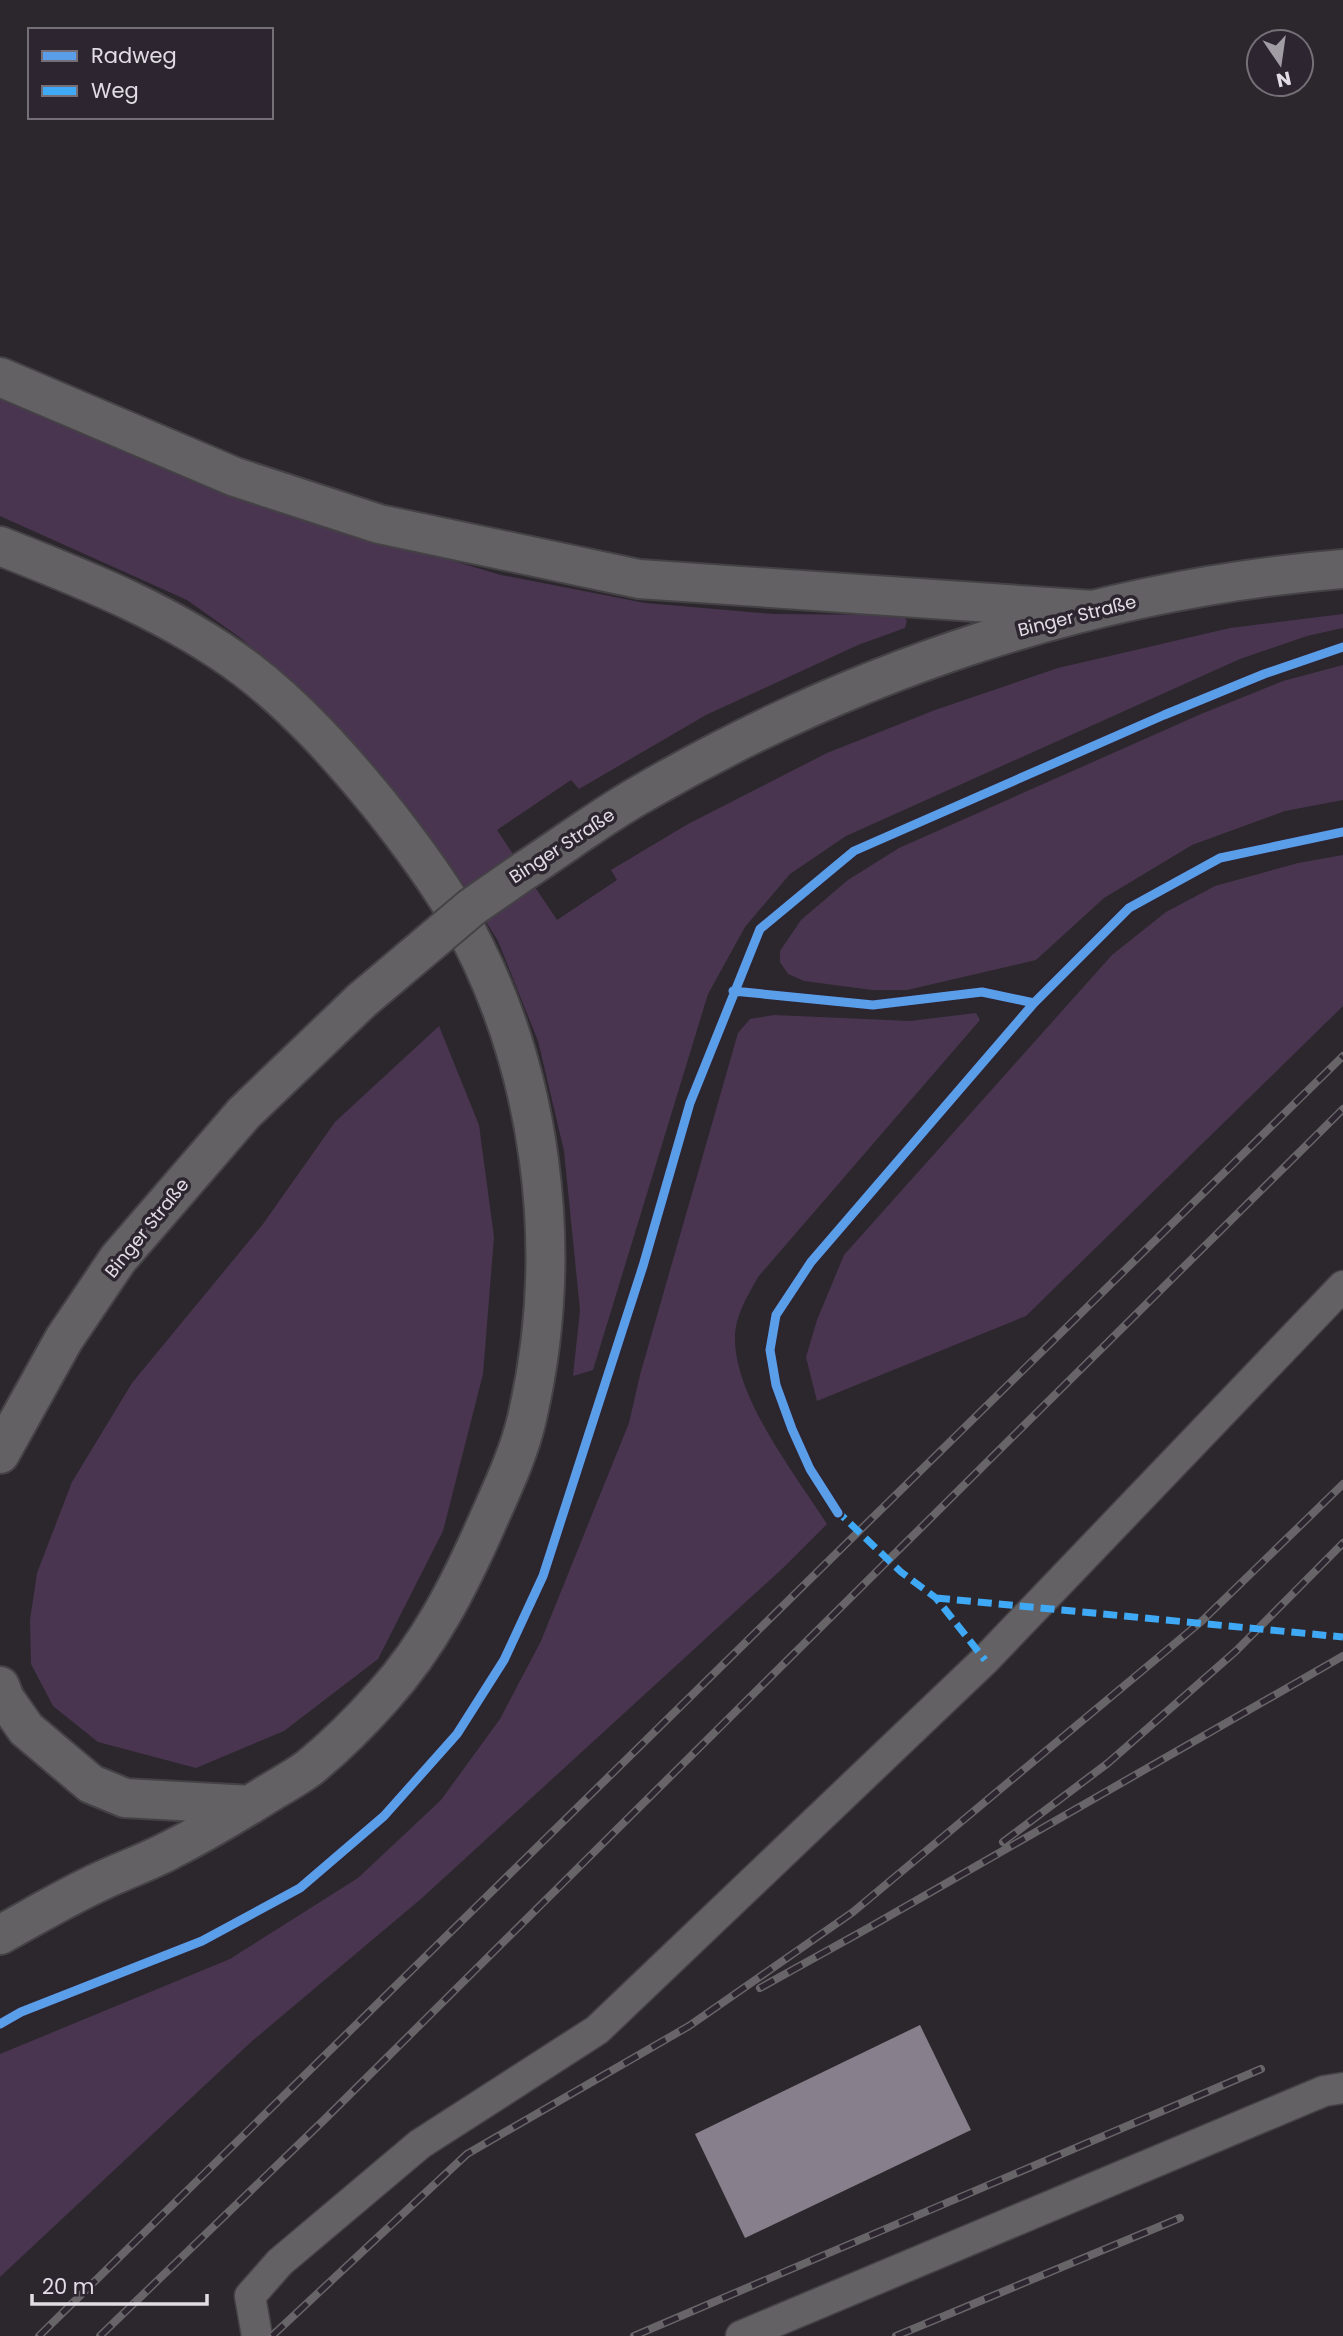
<svg xmlns="http://www.w3.org/2000/svg" width="1343" height="2336" viewBox="0 0 1343 2336" font-family="Poppins,sans-serif">
<rect width="100%" height="100%" fill="#2c272d"/>
<path fill="#493550" d="M0,394l274,114 227,67 144,28 128,11 127,1 7,5 -2,8 -47,17 -152,70 -127,74 -8,-9 -74,50 60,90 60,-40 -6,-10 77,-46 139,-71 108,-43 123,-42 172,-40 113,-14v14l-36,8 -67,23 -394,177 -56,38 -45,53 -37,67 -115,376 -20,6 7,-66 -16,-159 -26,-110 -40,-100 -42,-68 -48,-66 -75,-83 -91,-85 -55,-39 -187,-84z
M1343,665v135l-58,11 -93,34 -88,53 -68,62 -129,30h-35l-68,-9 -16,-7 -8,-12v-11l21,-31 47,-40 51,-32 302,-134 82,-33z
M1343,855v151l-317,310 -209,85 -11,-44 11,-37 27,-65 268,-300 54,-43 49,-26 83,-23z
M976,1013l4,7 -222,257c-10,18 -23,39 -23,60 -1,60 60,137 92,187l-44,44 -361,330 -171,144 -251,235v-223l230,-95 128,-81 83,-78 59,-81 41,-78 88,-218 11,-48 98,-342 12,-14 24,-4 136,6z
M439,1026l40,99 15,112 -11,137 -40,157 -65,128 -94,72 -88,37 -98,-26 -45,-36 -22,-42 -1,-44 7,-47 35,-91 60,-99 131,-159 72,-102z"/>
<path fill="#887f8c" d="M920,2025l51,105 -226,108 -50,-104z"/>
<g fill="none" stroke-linecap="round" stroke-linejoin="round">
<g stroke="#454246" stroke-width="33">
<path id="lane" d="M257,2336l-7,-40 30,-34 140,-118 177,-114 388,-370 358,-374
M741,2336l583,-245 19,-3"/>
</g>
<g stroke="#454246" stroke-width="42">
<path id="secondary" d="M0,377l235,100 144,47 260,55 454,31
M0,546c86,34 171,67 246,123 50,38 93,86 133,135 28,35 54,70 77,108 87,151 110,338 71,506 -8,36 -26,73 -41,107 -27,61 -57,120 -102,170 -23,26 -48,51 -75,73 -12,9 -27,17 -40,25 -32,20 -65,40 -99,57 -22,12 -46,20 -69,31 -35,16 -68,36 -101,54
M524,871c40,-26 78,-55 119,-78 213,-124 454,-204 700,-224
M0,1454l64,-115 54,-80 126,-146 118,-113
M0,1686l5,13 21,30 65,55 34,14 125,7"/>
</g>
<use href="#lane" stroke="#636164" stroke-width="30"/>
<use href="#secondary" stroke="#636164" stroke-width="38"/>
<g stroke="#686569" stroke-width="8">
<path id="rail" d="M1003,1842l105,-79 128,-112 107,-108
M760,1988l110,-61 473,-271
M39,2336l1304,-1280
M100,2336l224,-216 1019,-1011
M272,2336l195,-182 222,-128 164,-114 350,-292 140,-136
M634,2336l627,-267
M896,2336l284,-118"/>
</g>
<use href="#rail" stroke="#2d252f" stroke-width="5" stroke-dasharray="16" stroke-linecap="butt"/>
<g stroke="#454246" stroke-width="42" stroke-linecap="butt">
<path id="secondary-bridge" d="M362,1000l110,-93 52,-36"/>
</g>
<use href="#secondary-bridge" stroke="#636164" stroke-width="38"/>
<path stroke="#3fa9f5" stroke-width="7" stroke-dasharray="14 7" stroke-linecap="butt" d="M835,1509l66,63 35,26 49,62
M936,1598l407,39"/>
<g stroke="#2d252f" stroke-width="13">
<path id="cycleway" d="M733,991l140,14 109,-13 52,11
M838,1513l-28,-44 -18,-40 -16,-44 -6,-35 6,-35 35,-53 223,-259 95,-95 91,-50 123,-26
M0,2024l21,-12 181,-71 98,-53 84,-72 73,-82 47,-74 39,-84 100,-310 47,-163 70,-174 94,-78 310,-136 100,-41 79,-27"/>
</g>
<use href="#cycleway" stroke="#5a9eea" stroke-width="9"/>
</g>
<g text-anchor="middle" stroke-width="7" stroke-linejoin="round" paint-order="stroke">
<g font-size="18" fill="#e2dde4" stroke="#2d252f">
<text transform="translate(1077 616) rotate(-14)" y="6">Binger Straße</text>
<text transform="translate(562 846) rotate(-33)" y="6">Binger Straße</text>
<text transform="translate(147 1228) rotate(-51)" y="6">Binger Straße</text>
</g>
</g>
<rect x="28" y="28" width="245" height="91" fill="#2d252f" stroke="#756f77" stroke-width="2"/>
<rect x="42" y="51" width="35" height="10" fill="#5a9eea" stroke="#756f77" stroke-width="2"/>
<text x="91" y="63" font-size="21" fill="#e2dde4">Radweg</text>
<rect x="42" y="86" width="35" height="10" fill="#3fa9f5" stroke="#756f77" stroke-width="2"/>
<text x="91" y="98" font-size="21" fill="#e2dde4">Weg</text>
<g transform="translate(1280 63) rotate(167)"><circle r="33" fill="#2d252f" stroke="#756f77" stroke-width="2"/>
<path d="M0-5L12 26L0 18L-12 26Z" fill="#a29da4"/>
<text y="-10" font-size="19" font-weight="bold" text-anchor="middle" fill="#e2dde4">N</text>
</g>
<path d="M32 2294v10h175v-10" fill="none" stroke="#e2dde4" stroke-width="3.5"/>
<text x="42" y="2294" font-size="21" fill="#e2dde4" stroke="#2d252f" stroke-width="5" paint-order="stroke">20 m</text>
</svg>
